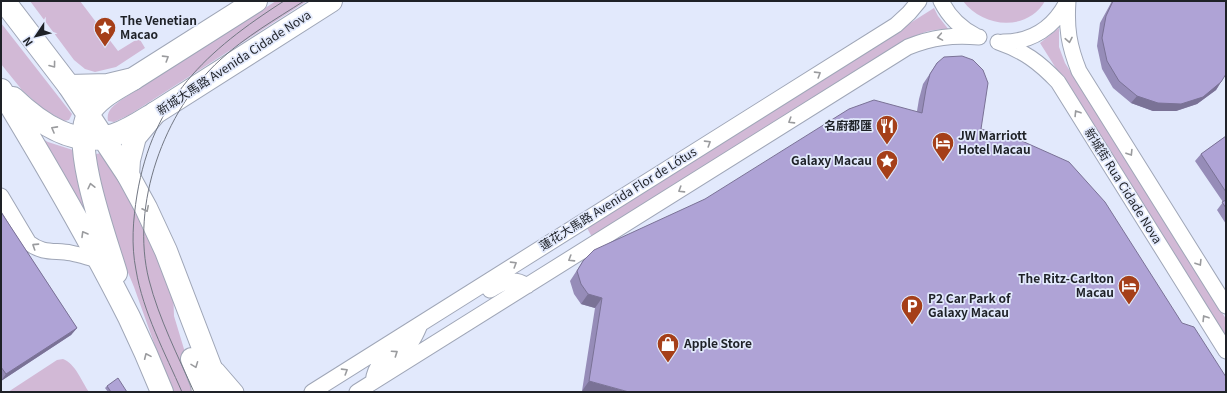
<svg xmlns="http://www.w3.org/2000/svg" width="1227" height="393" viewBox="0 0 1227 393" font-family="Georgia,'Noto Sans SC',serif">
<rect width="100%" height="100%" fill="#e2e9fc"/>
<path fill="#d2b9d6" d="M30,1h50l38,50 21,-13 6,10 -29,19 -21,5 -10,-3 -11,-9z
M276,1h31l-178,114 -15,7 -6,-1c-2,-10 5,-15 13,-21z
M963,1h82c-18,31 -62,27 -82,0z
M934,8l4,8 11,14c-16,-2 -25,2 -40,9l-317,198 -5,-9z
M1,23l71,91 -3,6 -5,1 -22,-13 -20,-18 -21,-26z
M1059,28v19l6,16 161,256v19l-186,-295z
M32,133l16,9 28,9 14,71z
M101,153l28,37 44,98 1,28 23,76h-23l-10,-21 -30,-84 -24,-58 -16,-70 2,-5z
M63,359c12,4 19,23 26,33h-81l49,-32z"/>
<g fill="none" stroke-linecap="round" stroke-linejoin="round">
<g stroke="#9fa6b7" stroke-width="17">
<path id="minor" d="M941,1c8,16 19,27 35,35
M1068,1c-2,27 1,45 11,70l147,235
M998,42c26,9 41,20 60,40l168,269
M1003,42c29,0 51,-15 64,-40
M1,196l28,47c14,11 26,7 42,10 10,2 19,5 28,7
M490,290c14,-8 22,-14 37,-4
M217,370l19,22
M373,382c3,-26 22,-25 38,-40 4,-5 6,-11 9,-17
M312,392l584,-367 13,-12 10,-12
M357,392l551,-345c25,-10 44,-12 71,-10"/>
</g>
<g stroke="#9fa6b7" stroke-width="24">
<path id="secondary" d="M69,86l39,-1 25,-6 123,-78
M128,175l1,-15 6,-23 20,-24 176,-112"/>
</g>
<g stroke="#9fa6b7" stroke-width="24">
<path id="primary" d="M4,1l65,85 59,89 18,33 20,43 54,141
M1,90c45,74 89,150 128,227 12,25 23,50 33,75
M13,98c27,26 62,50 101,37 15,-5 28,-14 41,-22
M116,273c-10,-34 -45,-128 -28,-158 9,-17 30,-27 45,-36
M192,359l10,25 1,8"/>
</g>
<use href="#minor" stroke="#fff" stroke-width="15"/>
<use href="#secondary" stroke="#fff" stroke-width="22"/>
<use href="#primary" stroke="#fff" stroke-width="22"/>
<path stroke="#727783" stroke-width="1" d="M182,392c-17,-39 -39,-80 -46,-122 -5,-25 -3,-50 1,-75 16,-96 69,-144 147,-194
M194,392c-16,-36 -35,-73 -45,-112 -19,-75 15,-169 71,-220 25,-23 56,-41 84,-59"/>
</g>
<path fill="#968cb8" d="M1112,1h114l-5,81 -5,8 -19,14 -21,7h-23l-22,-8 -18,-15 -11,-19 -5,-23 3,-23z
M937,63l46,7 -401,321 13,-83 -14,-4 -7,-10 -4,-13 13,-20 334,-150 2,-12 4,-15z
M1226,136v88l-9,-14 6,-8 -28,-41 6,-7z
M1,212l76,116 -6,7 -70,46z
M107,386l20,6h-19l-3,-4z"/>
<path fill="#7a7296" d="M1221,82l-5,8 -19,14 -21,7h-23l-22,-8 6,-7z
M588,294l14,4 -7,10 -14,-4z
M77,328l-6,7 -70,46 5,-7z
M589,381l40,11h-45l-2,-1z"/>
<path fill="#afa3d6" stroke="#7a7296" d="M1113,1h113v73l-5,8 -18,15 -22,7 -23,-1 -21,-7 -18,-15 -12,-20 -5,-23 4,-22z
M962,56l11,4 10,10 5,13 -7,46 41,12 47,21 36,40 77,121 12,4 32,50v15h-597l-40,-11 13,-83 -14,-4 -7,-10 -4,-13 6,-10 11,-11 111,-51 144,-90 25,-9 48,13 4,-24 4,-15 7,-11 7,-6z
M1226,136v56l-25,-38z
M1226,200v8l-4,-6z
M1,212l76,116 -71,46 -5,-7z
M118,378l9,14h-16l-4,-6z"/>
<defs><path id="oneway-chevron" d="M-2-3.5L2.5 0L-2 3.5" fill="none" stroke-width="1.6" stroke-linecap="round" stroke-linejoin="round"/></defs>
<g stroke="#9a9b9e">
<use href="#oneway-chevron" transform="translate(940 37) rotate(170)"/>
<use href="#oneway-chevron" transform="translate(1069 40) rotate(79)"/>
<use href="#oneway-chevron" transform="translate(166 58) rotate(-32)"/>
<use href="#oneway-chevron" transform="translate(53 65) rotate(53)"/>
<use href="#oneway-chevron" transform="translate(818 74) rotate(-32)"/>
<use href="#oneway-chevron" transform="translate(1077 113) rotate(-122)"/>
<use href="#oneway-chevron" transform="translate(791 121) rotate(148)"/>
<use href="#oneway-chevron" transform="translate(54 129) rotate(-151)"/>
<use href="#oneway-chevron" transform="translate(708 143) rotate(-32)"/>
<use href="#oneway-chevron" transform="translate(1130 153) rotate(58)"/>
<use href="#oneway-chevron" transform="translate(91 186) rotate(-103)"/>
<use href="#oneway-chevron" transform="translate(681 190) rotate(148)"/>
<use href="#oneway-chevron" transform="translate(146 209) rotate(64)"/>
<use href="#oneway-chevron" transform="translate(84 234) rotate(-120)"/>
<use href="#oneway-chevron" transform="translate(35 246) rotate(-147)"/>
<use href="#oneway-chevron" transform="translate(571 259) rotate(148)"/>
<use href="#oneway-chevron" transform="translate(1199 263) rotate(58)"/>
<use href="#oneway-chevron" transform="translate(514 264) rotate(-32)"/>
<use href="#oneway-chevron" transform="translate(1205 318) rotate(-122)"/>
<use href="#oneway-chevron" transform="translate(395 353) rotate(-34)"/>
<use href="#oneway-chevron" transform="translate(147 356) rotate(-114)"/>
<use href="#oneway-chevron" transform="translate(195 365) rotate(69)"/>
<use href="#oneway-chevron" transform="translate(345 371) rotate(-32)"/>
</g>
<defs>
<g id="sight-pin" transform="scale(1.15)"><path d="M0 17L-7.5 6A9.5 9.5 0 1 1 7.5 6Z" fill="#a53f19" stroke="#e2e9fc"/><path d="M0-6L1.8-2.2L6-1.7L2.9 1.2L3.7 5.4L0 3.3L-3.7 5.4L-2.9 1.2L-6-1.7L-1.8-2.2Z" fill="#fff"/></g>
<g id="restaurant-pin" transform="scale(1.15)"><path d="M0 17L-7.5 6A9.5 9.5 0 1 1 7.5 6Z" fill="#a53f19" stroke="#e2e9fc"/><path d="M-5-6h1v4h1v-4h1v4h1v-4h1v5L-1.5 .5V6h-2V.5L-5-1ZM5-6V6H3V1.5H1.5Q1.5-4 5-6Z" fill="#fff"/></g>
<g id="hotel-pin" transform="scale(1.15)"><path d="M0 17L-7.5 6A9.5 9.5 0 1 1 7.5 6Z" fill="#a53f19" stroke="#e2e9fc"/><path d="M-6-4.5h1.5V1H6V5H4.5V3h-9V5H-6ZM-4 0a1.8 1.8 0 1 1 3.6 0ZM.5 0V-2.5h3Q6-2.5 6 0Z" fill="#fff"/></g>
<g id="parking-pin" transform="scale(1.15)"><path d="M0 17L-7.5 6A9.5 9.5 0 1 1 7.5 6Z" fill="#a53f19" stroke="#e2e9fc"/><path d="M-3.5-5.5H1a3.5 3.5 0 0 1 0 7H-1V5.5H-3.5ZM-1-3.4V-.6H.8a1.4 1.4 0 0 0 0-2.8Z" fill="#fff"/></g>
<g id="shop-pin" transform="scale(1.15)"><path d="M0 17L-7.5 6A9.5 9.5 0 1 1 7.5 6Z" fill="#a53f19" stroke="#e2e9fc"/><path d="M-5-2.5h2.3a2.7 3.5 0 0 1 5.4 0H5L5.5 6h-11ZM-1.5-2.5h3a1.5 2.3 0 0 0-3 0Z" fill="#fff"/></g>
</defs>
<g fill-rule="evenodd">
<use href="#sight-pin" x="105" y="28"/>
<use href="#restaurant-pin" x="887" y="126"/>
<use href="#hotel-pin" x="943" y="143"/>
<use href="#sight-pin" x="887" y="161"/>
<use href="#hotel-pin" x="1129" y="286"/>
<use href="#parking-pin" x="912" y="306"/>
<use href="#shop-pin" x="668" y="344"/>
</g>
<g text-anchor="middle" stroke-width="3.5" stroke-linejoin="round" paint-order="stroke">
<g font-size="12" font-weight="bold" fill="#1e2127" stroke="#e2e9fc" text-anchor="start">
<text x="120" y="25">The Venetian<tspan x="120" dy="14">Macao</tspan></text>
<text x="872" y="130" text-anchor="end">名廚都匯</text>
<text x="958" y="140">JW Marriott<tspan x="958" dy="14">Hotel Macau</tspan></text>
<text x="872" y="165" text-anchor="end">Galaxy Macau</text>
<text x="1114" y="283" text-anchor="end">The Ritz-Carlton<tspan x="1114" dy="14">Macau</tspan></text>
<text x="928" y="303">P2 Car Park of<tspan x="928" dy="14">Galaxy Macau</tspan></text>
<text x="684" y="348">Apple Store</text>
</g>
<g font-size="12" fill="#1e2127" stroke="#e2e9fc">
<text transform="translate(234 63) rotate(-33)" y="4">新城大馬路 Avenida Cidade Nova</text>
<text transform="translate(1123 186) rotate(58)" y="4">新城街 Rua Cidade Nova</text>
<text transform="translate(618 199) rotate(-32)" y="4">蓮花大馬路 Avenida Flor de Lótus</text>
</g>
</g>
<rect width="1227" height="393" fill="none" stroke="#1e2127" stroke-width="4"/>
<g transform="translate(36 36) rotate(235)" stroke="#e2e9fc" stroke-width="3" paint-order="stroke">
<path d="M0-3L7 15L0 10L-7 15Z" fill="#1e2127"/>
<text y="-6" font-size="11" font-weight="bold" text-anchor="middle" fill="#1e2127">N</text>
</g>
</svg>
